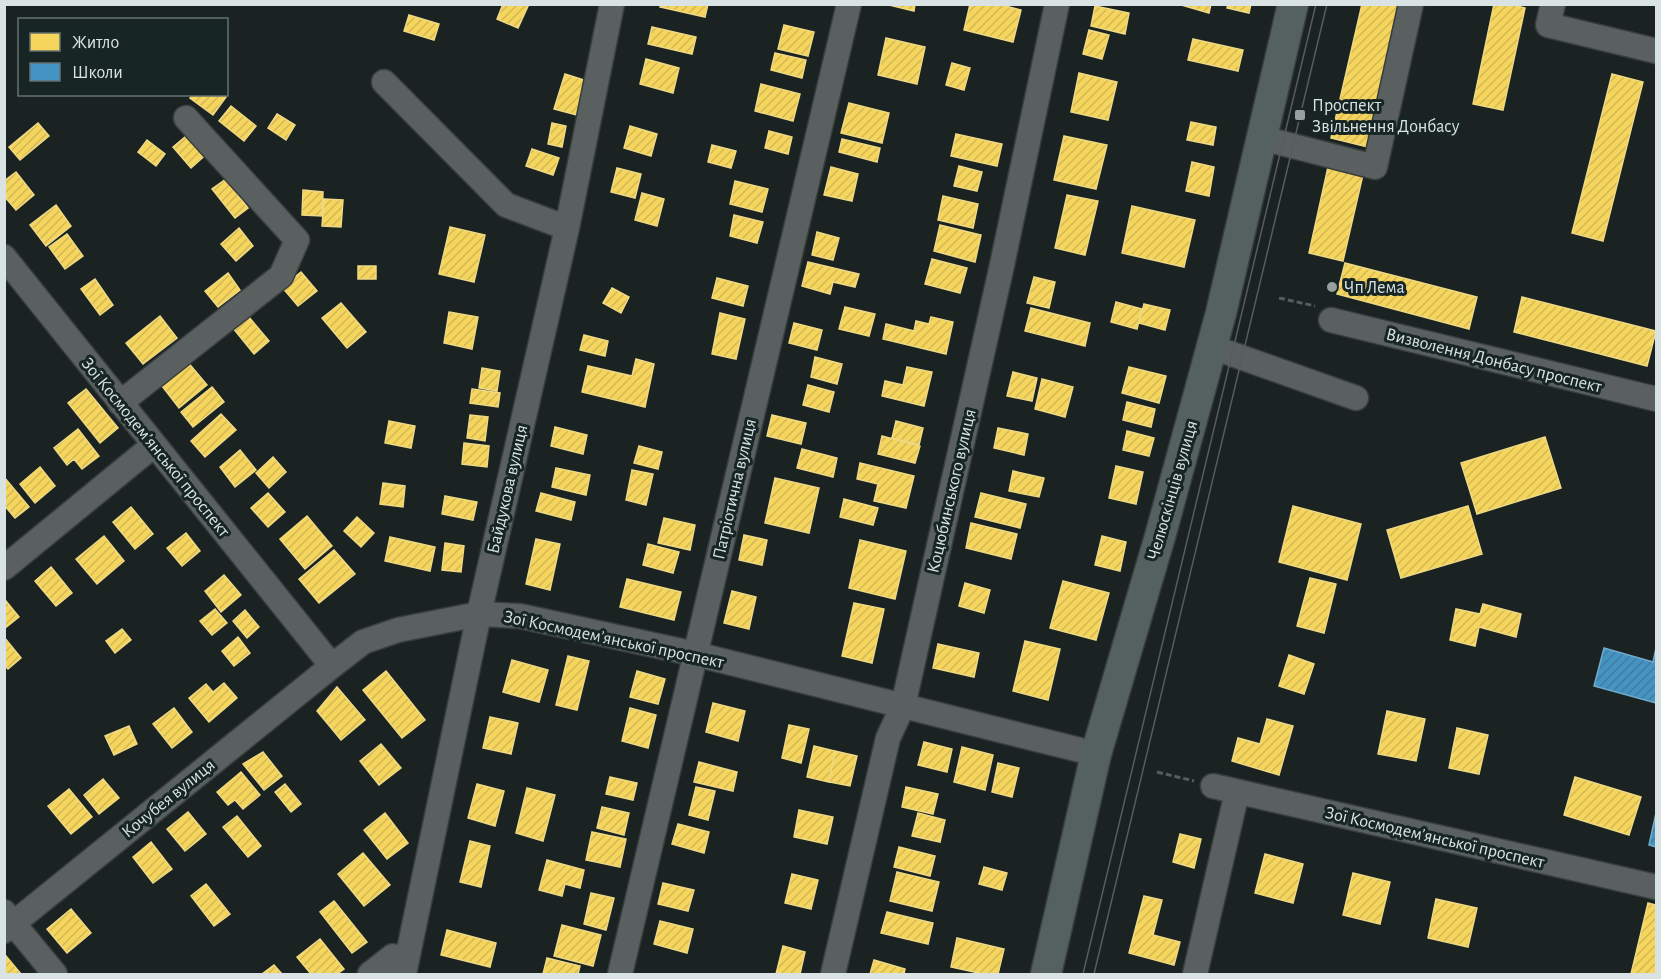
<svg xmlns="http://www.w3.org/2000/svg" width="1661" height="979" viewBox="0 0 1661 979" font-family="'Alegreya Sans',sans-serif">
<defs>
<pattern id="homes-hatch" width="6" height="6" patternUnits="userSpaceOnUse" patternTransform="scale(1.5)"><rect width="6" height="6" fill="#f6d55c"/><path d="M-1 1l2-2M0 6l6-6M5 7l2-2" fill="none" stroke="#d2b857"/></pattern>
<pattern id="schools-hatch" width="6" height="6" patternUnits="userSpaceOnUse" patternTransform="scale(1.5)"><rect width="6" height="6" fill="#4393c3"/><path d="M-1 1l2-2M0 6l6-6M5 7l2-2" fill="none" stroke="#427b9d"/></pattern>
</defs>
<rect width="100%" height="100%" fill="#1a2222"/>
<path fill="url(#homes-hatch)" stroke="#eed984" stroke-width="1.5" d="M503,4h26l-11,24 -21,-9z
M661,4h47l-3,13 -45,-10z
M885,4h30l-1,7z
M970,4h28l23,6 -8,32 -49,-12z
M1178,4h33l-2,9z
M1228,4h23l-2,9 -22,-5z
M1362,4h39l-33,143 -37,-9z
M1494,4h15l16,4 -22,102 -30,-6z
M1095,6l34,7 -4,21 -34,-8z
M409,15l30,9 -5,16 -30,-9z
M784,25l30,7 -6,24 -30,-7z
M652,27l44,10 -4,17 -44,-10z
M1089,30l20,5 -7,24 -19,-5z
M886,38l39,9 -8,37 -39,-9z
M1193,39l50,11 -5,21 -50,-11z
M775,53l31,7 -4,18 -31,-8z
M646,59l33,9 -6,25 -33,-9z
M952,63l18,5 -6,22 -18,-5z
M1079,73l38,9 -9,38 -37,-8z
M565,74l22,7 -10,34 -23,-6z
M1612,74l31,8 -40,159 -31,-8z
M761,84l39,10 -7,27 -38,-10z
M193,94h30l3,3 -13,18 -23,-17z
M849,103l40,10 -7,30 -41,-10z
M231,106l25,20 -12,15 -25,-20z
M277,114l18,11 -9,15 -18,-12z
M1191,122l25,5 -3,18 -26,-5z
M38,123l11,13 -29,24 -11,-13z
M552,123l14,3 -4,21 -14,-3z
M630,126l27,8 -6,22 -27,-8z
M192,131l17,21 -18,16 -18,-21z
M769,131l23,6 -4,17 -23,-6z
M956,134l46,10 -5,22 -46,-10z
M1064,136l43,9 -11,44 -42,-9z
M842,139l38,9 -3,14 -38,-10z
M147,140l18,14 -9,12 -18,-14z
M712,145l24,6 -5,17 -23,-6z
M532,149l27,9 -6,17 -27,-9z
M1330,158l35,8 -22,95 -34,-8z
M1192,162l22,5 -5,29 -23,-5z
M959,166l23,6 -5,19 -23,-5z
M831,167l27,7 -6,27 -28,-6z
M617,168l24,6 -6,24 -24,-6z
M16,172l18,23 -18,15 -12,-14v-15z
M226,179l22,29 -13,10 -23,-29z
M735,181l33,8 -6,23 -32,-8z
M303,190l20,2 -1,24 -20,-1z
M642,193l22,6 -7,27 -22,-6z
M1067,195l31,6 -13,54 -30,-7z
M943,196l35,8 -5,24 -35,-8z
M324,199l19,1 -2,27 -19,-1z
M56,205l15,21 -25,20 -16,-21z
M1132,206l63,14 -11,47 -62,-14z
M734,215l29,7 -6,21 -27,-7z
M940,225l41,10 -6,27 -41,-11z
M450,227l35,8 -11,47 -35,-8z
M239,228l14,18 -17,15 -15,-17z
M817,232l22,6 -6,22 -21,-5z
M67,234l16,22 -18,13 -16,-22z
M932,259l35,9 -7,25 -35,-9z
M808,262l51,12 -4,13 -22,-5 -3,12 -28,-8z
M1345,263l132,34 -8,32 -132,-35z
M358,266h18v13h-18z
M301,272l16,19 -19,15 -16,-19z
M228,273l12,17 -22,17 -13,-16z
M1034,277l21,5 -6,26 -22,-5z
M717,278l31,8 -5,20 -31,-8z
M95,279l18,26 -13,10 -19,-26z
M612,288l17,9 -8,16 -18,-10z
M1522,297l134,34 -9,35 -133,-34z
M1116,302l26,7 -5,20 -26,-7z
M341,303l25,29 -19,16 -25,-30z
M1144,304l26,6 -5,20 -26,-7z
M845,307l30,7 -6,22 -30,-7z
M1031,308l59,15 -5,23 -60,-15z
M449,312l29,5 -6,32 -28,-6z
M720,313l25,6 -9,40 -24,-5z
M160,316l17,22 -34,26 -17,-21z
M248,316l21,25 -15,13 -21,-26z
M931,317l22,5 -7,32 -63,-15 3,-15 28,7 2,-10 13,3z
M794,323l28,7 -5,20 -28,-7z
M584,335l24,6 -3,15 -25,-6z
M815,357l27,7 -5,20 -26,-7z
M636,359l18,5 -9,43 -63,-15 6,-26 44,10z
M186,360l21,25 -28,23 -20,-26z
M907,367l25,5 -8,34 -42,-10 3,-15 18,4z
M1129,367l37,9 -7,27 -37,-10z
M482,368l18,3 -3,20 -18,-3z
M1013,372l24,6 -5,23 -25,-5z
M1042,379l31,8 -8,30 -30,-8z
M808,385l26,7 -5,20 -26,-7z
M212,387l12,15 -31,25 -12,-15z
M86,389l32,39 -18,15 -32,-40z
M472,389l28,4 -2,14 -28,-4z
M1127,402l28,7 -4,18 -28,-7z
M221,414l15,16 -31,27 -14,-16z
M470,415l18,2 -3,24 -18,-3z
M772,415l34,8 -5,21 -34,-8z
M389,421l26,5 -4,22 -26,-5z
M896,421l27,7 -4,17 -27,-7z
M555,427l32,8 -4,19 -32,-8z
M998,428l30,6 -4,21 -30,-7z
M78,429l21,27 -17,13 -8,-10 -7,6 -13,-17z
M1127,431l27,7 -5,18 -26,-6z
M882,436l38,10 -5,17 -37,-9z
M1545,437l16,51 -84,26 -16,-51z
M464,443l25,3 -2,21 -25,-3z
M639,446l23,6 -4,17 -24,-6z
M802,449l35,9 -4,19 -36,-9z
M240,450l16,20 -21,17 -15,-20z
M273,457l13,15 -17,16 -13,-15z
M860,463l54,13 -8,32 -32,-7 4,-17 -21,-5z
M1116,466l27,6 -7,32 -27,-6z
M40,467l15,19 -20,17 -15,-19z
M556,468l34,7 -4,20 -34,-8z
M632,470l21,4 -7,31 -20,-5z
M1013,471l31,7 -5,19 -30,-6z
M4,477l25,30 -14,11 -11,-13z
M775,478l44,10 -10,45 -44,-10z
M383,483l22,3 -2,21 -23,-3z
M268,493l17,19 -17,15 -17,-19z
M541,493l34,9 -4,18 -35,-9z
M981,493l45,11 -6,24 -45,-11z
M445,496l32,6 -4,18 -31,-6z
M844,499l34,9 -5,17 -33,-8z
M1293,506l68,18 -14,56 -68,-18z
M1468,506l14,48 -81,24 -14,-48z
M131,507l22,27 -18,15 -22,-27z
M307,516l25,30 -27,23 -25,-30z
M357,517l17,16 -13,14 -17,-16z
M664,518l31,7 -5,25 -32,-7z
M971,523l46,11 -6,25 -45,-11z
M186,533l14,18 -18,15 -15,-18z
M744,535l23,5 -5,25 -23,-5z
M104,536l20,25 -27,23 -21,-25z
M1102,536l24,6 -6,29 -25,-6z
M390,537l45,10 -5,24 -45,-10z
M536,539l24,5 -10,46 -24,-6z
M860,540l46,11 -11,48 -46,-11z
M445,543l19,3 -3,26 -19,-2z
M648,544l31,8 -6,21 -30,-8z
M334,550l21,24 -36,29 -20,-24z
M51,567l21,26 -16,13 -21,-25z
M224,575l17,20 -20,17 -16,-21z
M1310,578l26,6 -12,49 -27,-7z
M627,579l54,13 -7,28 -54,-13z
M1063,581l46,12 -13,47 -46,-12z
M965,583l25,7 -6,23 -25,-7z
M732,591l24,6 -7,32 -25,-6z
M6,601l13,16 -15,12v-27z
M854,603l30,6 -12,54 -30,-7z
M1483,604l38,10 -5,23 -37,-10 -4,19 -25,-6 6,-31 24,5z
M215,609l12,14 -15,12 -12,-14z
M245,610l14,17 -12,11 -14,-17z
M122,629l9,11 -16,13 -9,-12z
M4,637l17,21 -13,11 -4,-4z
M238,637l12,16 -16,13 -12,-15z
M1025,641l35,8 -12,51 -35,-9z
M938,644l41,9 -5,24 -41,-9z
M1289,655l25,9 -10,30 -25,-8z
M568,656l21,5 -12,49 -21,-5z
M512,660l36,10 -9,32 -36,-10z
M386,671l39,49 -23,18 -39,-48z
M637,671l28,8 -7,25 -28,-7z
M224,683l13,15 -28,24 -20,-24 17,-14 7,8z
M337,687l28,33 -24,20 -24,-29z
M713,703l32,8 -7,30 -32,-9z
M174,708l18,24 -20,16 -19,-24z
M630,708l26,7 -8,33 -26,-7z
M1387,711l38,8 -9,42 -38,-7z
M490,717l28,6 -7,31 -28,-6z
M1267,719l26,7 -14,49 -47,-14 6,-23 22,6z
M789,725l20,4 -8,34 -19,-5z
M129,726l8,18 -23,11 -9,-19z
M1457,728l31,7 -9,39 -30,-6z
M924,742l28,7 -5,23 -29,-7z
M381,744l20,24 -22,17 -19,-24z
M814,746l21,5 -6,31 -22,-5z
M962,747l31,8 -8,35 -31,-8z
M835,751l22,5 -7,30 -21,-4z
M263,752l19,24 -18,14 -21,-26z
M699,762l38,10 -4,19 -39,-9z
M998,763l21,5 -7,29 -20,-5z
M241,772l19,23 -17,14 -8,-9 -7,5 -11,-13z
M610,777l27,6 -4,17 -27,-6z
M1575,777l66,20 -12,38 -65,-20z
M103,779l16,19 -20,16 -15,-19z
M285,784l16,20 -10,8 -16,-20z
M477,784l27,7 -9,35 -27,-8z
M696,787l19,4 -7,29 -19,-5z
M906,787l32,7 -5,20 -31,-7z
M527,788l28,7 -12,46 -27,-8z
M69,789l23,28 -21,17 -23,-28z
M602,807l27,6 -5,22 -27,-7z
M799,810l34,7 -6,27 -33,-7z
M188,812l18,22 -21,17 -18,-22z
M385,813l23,30 -21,16 -23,-29z
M918,813l27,7 -5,22 -28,-6z
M237,816l24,30 -13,11 -25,-30z
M678,824l31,8 -5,21 -32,-9z
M592,832l34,7 -6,28 -34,-7z
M1180,834l21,5 -7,29 -21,-6z
M470,841l20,5 -9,41 -21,-5z
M151,842l21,27 -19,14 -20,-26z
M899,847l36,9 -5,20 -36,-9z
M363,853l27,32 -26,21 -26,-32z
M1265,854l38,10 -10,39 -38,-10z
M547,860l37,10 -4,18 -15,-4 -3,12 -23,-6z
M984,867l23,6 -5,17 -23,-6z
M897,872l42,10 -7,29 -42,-10z
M1353,873l37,9 -10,42 -37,-9z
M792,874l26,6 -7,29 -26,-6z
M663,883l31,7 -6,21 -30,-7z
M206,884l24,30 -16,12 -23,-30z
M591,893l23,5 -8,32 -22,-6z
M1144,896l18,4 -9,35 27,7 -6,23 -45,-12z
M1436,899l41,9 -9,39 -40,-9z
M334,901l33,41 -15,11 -32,-41z
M1648,903l8,2v69h-25z
M71,909l20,24 -24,20 -20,-24z
M887,912l46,11 -5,21 -47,-11z
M660,921l33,8 -6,24 -33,-9z
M562,925l39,10 -8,31 -39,-10z
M447,930l49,13 -6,24 -49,-12z
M957,938l47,11 -6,25h-15l-32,-7z
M320,939l24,30 -7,5h-26l-14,-17z
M783,946l22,6 -5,22h-24z
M6,956l15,18h-17v-15z
M547,958l33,8 -2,8h-35z
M874,960l31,9 -1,5h-34z
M274,965l8,9h-20z"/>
<path fill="url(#schools-hatch)" stroke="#70abcd" stroke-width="1.5" d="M1604,648l49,14 3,-14v55l-62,-17z
M1656,813v34l-7,-2z"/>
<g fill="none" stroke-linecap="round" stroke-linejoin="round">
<g stroke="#383e3e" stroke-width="27">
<path id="minor" d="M1553,4l-5,21 108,26
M384,82l122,123 61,23
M1262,138l113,29 36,-163
M4,257l328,409 31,-24 35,-12 81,-16 41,2 175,38 401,100
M1331,320l325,79
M1212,347l144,51
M120,403l161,-127 16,-36 -111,-122
M4,568l150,-123
M1213,786l443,101
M4,912l51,62
M4,931l328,-265
M370,974l23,-18 14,4
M404,974l75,-360 88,-386 45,-224
M620,974l229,-970
M833,974l55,-236 15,-32 99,-441 55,-261
M1195,974l42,-182"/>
</g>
<g stroke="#383e3e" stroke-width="33">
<path id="major" d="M1046,974l50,-220 65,-221 60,-220 72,-309"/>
</g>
<path stroke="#575c5c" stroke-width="3" stroke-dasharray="6 3" stroke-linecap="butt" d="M1279,298l36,8
M1157,772l37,9"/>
<use href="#minor" stroke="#5a605f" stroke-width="24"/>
<use href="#major" stroke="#546160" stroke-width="30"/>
<path stroke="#565d5d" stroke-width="1.5" d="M1083,974l233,-970
M1094,974l233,-970"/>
</g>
<g fill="#979f9f" stroke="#172525" stroke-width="2">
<rect x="1294" y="109" width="12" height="12" rx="3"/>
<circle cx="1332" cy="287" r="6"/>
</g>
<g text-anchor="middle" stroke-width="6" stroke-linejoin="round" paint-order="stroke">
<g font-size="18" fill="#dae3e3" stroke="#172525" text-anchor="start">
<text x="1312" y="111">Проспект<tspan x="1312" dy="21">Звільнення Донбасу</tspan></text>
<text x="1344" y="293">Чп Лема</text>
</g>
<g font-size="18" fill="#dae3e3" stroke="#172525">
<text transform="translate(1494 360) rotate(14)" y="6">Визволення Донбасу проспект</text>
<text transform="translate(156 447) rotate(51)" y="6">Зої Космодем’янської проспект</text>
<text transform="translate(507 489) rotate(-77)" y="6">Байдукова вулиця</text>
<text transform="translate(734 489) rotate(-77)" y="6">Патріотична вулиця</text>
<text transform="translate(1172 490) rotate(-74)" y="6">Челюскінців вулиця</text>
<text transform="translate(951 491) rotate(-77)" y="6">Коцюбинського вулиця</text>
<text transform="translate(614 639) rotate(12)" y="6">Зої Космодем’янської проспект</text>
<text transform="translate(168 798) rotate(-39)" y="6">Кочубея вулиця</text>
<text transform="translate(1435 837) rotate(13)" y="6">Зої Космодем’янської проспект</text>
</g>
</g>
<rect width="1661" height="979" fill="none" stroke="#dae3e3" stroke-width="12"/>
<rect x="18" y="18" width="210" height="78" fill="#172525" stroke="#657171" stroke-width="1.5"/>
<rect x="30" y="33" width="30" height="18" fill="#f6d55c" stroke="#657171" stroke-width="1.5"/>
<text x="72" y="48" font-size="18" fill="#dae3e3">Житло</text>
<rect x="30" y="63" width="30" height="18" fill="#4393c3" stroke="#657171" stroke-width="1.5"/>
<text x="72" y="78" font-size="18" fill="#dae3e3">Школи</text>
</svg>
